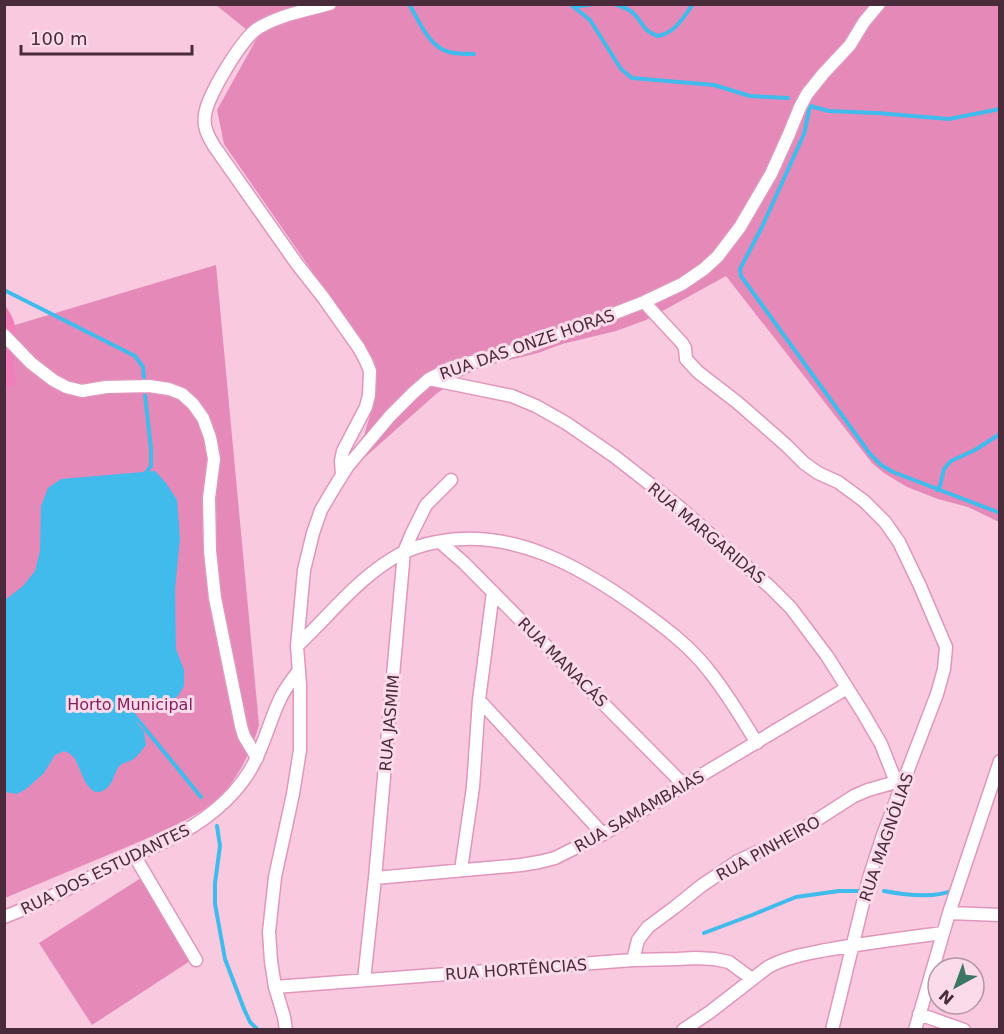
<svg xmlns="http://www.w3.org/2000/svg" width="1004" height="1034" viewBox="0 0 1004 1034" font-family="'DejaVu Sans',sans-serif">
<rect width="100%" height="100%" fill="#f8c9df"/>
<path fill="#e489b8" d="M216,5h783v517l-31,-15 -30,-8 -31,-12 -23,-14 -12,-10 -146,-187 -80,44 -30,11 -54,13 -24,9 -54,13 -27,13 -21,15 -81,72 21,-71 -1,-33 -151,-218 -7,-34 40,-72z
M216,265l43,460c-7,24 -17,45 -33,65 -25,29 -81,49 -116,64 -35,15 -70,29 -105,44v-570z
M141,878l52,81 -101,66 -53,-82z"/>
<path fill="#f17dbb" d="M4,304c4,6 8,11 10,18 5,20 -5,44 3,63l-12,3z"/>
<path fill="#40bbec" d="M155,471l11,12 11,17 3,38 -5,52 1,59 8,21v16l-6,10 -11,7 -6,1 -12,-6 -14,7v12l2,6 7,9 2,13c-5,6 -9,13 -16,16 -5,2 -9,2 -12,7 -4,6 -5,15 -11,20 -19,16 -26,-20 -32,-29 -3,-4 -6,-6 -11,-8l-9,4 -11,18 -18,16 -9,5 -12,-2v-192l18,-14 12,-15 5,-20 1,-45 7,-18 13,-9z"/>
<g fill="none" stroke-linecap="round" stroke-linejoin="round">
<path stroke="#40bbec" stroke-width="4" d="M409,4c10,17 20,43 40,48 8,2 17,2 25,2
M570,4l20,16 31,49 11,9 82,7 36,11 38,2
M614,4c7,2 14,4 19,9 11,10 8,17 25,23 17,-3 25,-18 35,-32
M574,7l20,-3
M1000,109l-51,10 -72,-6 -48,-2 -19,-5 -6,28 -42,93 -22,42 1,7 129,178 11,11 12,7 107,41
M4,290l131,66 8,11 1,11
M145,395l6,54v17l-6,8
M937,490l3,-4 4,-17 7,-8 24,-11 25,-16
M133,714l68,83
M217,826l3,20 -5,37v21l10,55 19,50 6,13 8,8
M884,891c21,4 50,8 70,-1
M704,933l48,-18 44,-18 43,-6h20"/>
<g stroke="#e196bc" stroke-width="15">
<path id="minor" d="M330,4c-23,6 -49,11 -70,23 -17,9 -53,69 -55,88 -2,12 3,21 9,31l83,118 26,33 36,51 7,13 4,10 -1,24 -3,12 -23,44 -2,10 1,14
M644,302l38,41 3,5 1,11 12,13 40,31 49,43 17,17 14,10 20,9 26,19 21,21 14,20 21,44 26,61 -2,22 -7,25 -54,141 -14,43 -37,152
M4,335l27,28 22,17 13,7 16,4 24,-4 43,-1 20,3 13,5 11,10 10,14 7,19 4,22 -5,39 1,53 5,47 26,128 3,10 13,22
M429,379l83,17 24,10 30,17 48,33 64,50 92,81 21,21 36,48 36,57 18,31 15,38 8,-1
M440,542l24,21 220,222
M297,646c36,-34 62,-70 105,-93 11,-5 24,-9 35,-11 73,-15 143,24 201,66 25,18 52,38 71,63 18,22 33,48 48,72
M479,700l124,134
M134,855l62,105
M461,870l12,-83 6,-87 14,-108
M375,878l146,-13 18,-3 16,-4 48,-24 244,-146
M949,913l51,2
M4,917c45,-17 86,-40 128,-61 11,-5 23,-9 34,-15 33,-16 63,-37 83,-69 15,-24 20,-51 32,-75 5,-10 12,-18 18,-27
M633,960l5,-20 10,-13 27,-20 26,-21 37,-25 52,-24 64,-41 14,-6 28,-8
M364,980l11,-102 29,-326 8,-19 14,-28 25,-25
M275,987l358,-27 45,-1 17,-1 19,1 15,3 23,17
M919,1014l45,16
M286,1030l-2,-13 -9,-30 -4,-26 -2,-29 6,-55 18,-83 7,-44v-65l-3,-39 7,-76 9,-37 8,-23 10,-17 16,-26 43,-51 23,-23 16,-14 21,-11 77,-21 117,-45 38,-18 22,-15 14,-13 22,-29 31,-53 18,-40 11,-27 7,-13 16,-20 27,-29 14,-23 15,-18
M683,1030l27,-18 58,-45c18,-10 38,-13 58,-17 39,-7 78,-12 117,-17
M915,1030l34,-117 51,-152"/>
</g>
<use href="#minor" stroke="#fff" stroke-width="12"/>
</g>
<g text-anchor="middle" stroke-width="6" stroke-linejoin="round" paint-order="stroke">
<g font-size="16" fill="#4a2b3b" stroke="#fbdbea">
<text transform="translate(527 344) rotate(-19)" y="6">RUA DAS ONZE HORAS</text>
<text transform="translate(707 533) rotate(40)" y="6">RUA MARGARIDAS</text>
<text transform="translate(563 662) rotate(45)" y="6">RUA MANACÁS</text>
<text transform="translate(389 723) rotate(-85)" y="6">RUA JASMIM</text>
<text transform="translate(639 811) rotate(-30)" y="6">RUA SAMAMBAIAS</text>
<text transform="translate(886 837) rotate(-71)" y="6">RUA MAGNÓLIAS</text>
<text transform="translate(768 848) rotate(-29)" y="6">RUA PINHEIRO</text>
<text transform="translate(105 869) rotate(-26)" y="6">RUA DOS ESTUDANTES</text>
<text transform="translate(516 969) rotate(-4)" y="6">RUA HORTÊNCIAS</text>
</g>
<g font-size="16" fill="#861f5d" stroke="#fbdbea">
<text x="130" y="710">Horto Municipal</text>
</g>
</g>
<rect width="1004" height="1034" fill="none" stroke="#4a2b3b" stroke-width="12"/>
<g transform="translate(956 986) rotate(221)"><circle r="28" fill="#fbdbea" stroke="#b495a4" stroke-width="1.5"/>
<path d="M0-4.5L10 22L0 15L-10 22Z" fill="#3b7762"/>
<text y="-9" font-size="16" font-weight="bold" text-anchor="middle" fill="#4a2b3b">N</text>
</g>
<path d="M21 45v9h171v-9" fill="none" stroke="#4a2b3b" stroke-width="3"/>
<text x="30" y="45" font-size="18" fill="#4a2b3b" stroke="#fbdbea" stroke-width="4.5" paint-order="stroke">100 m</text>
</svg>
